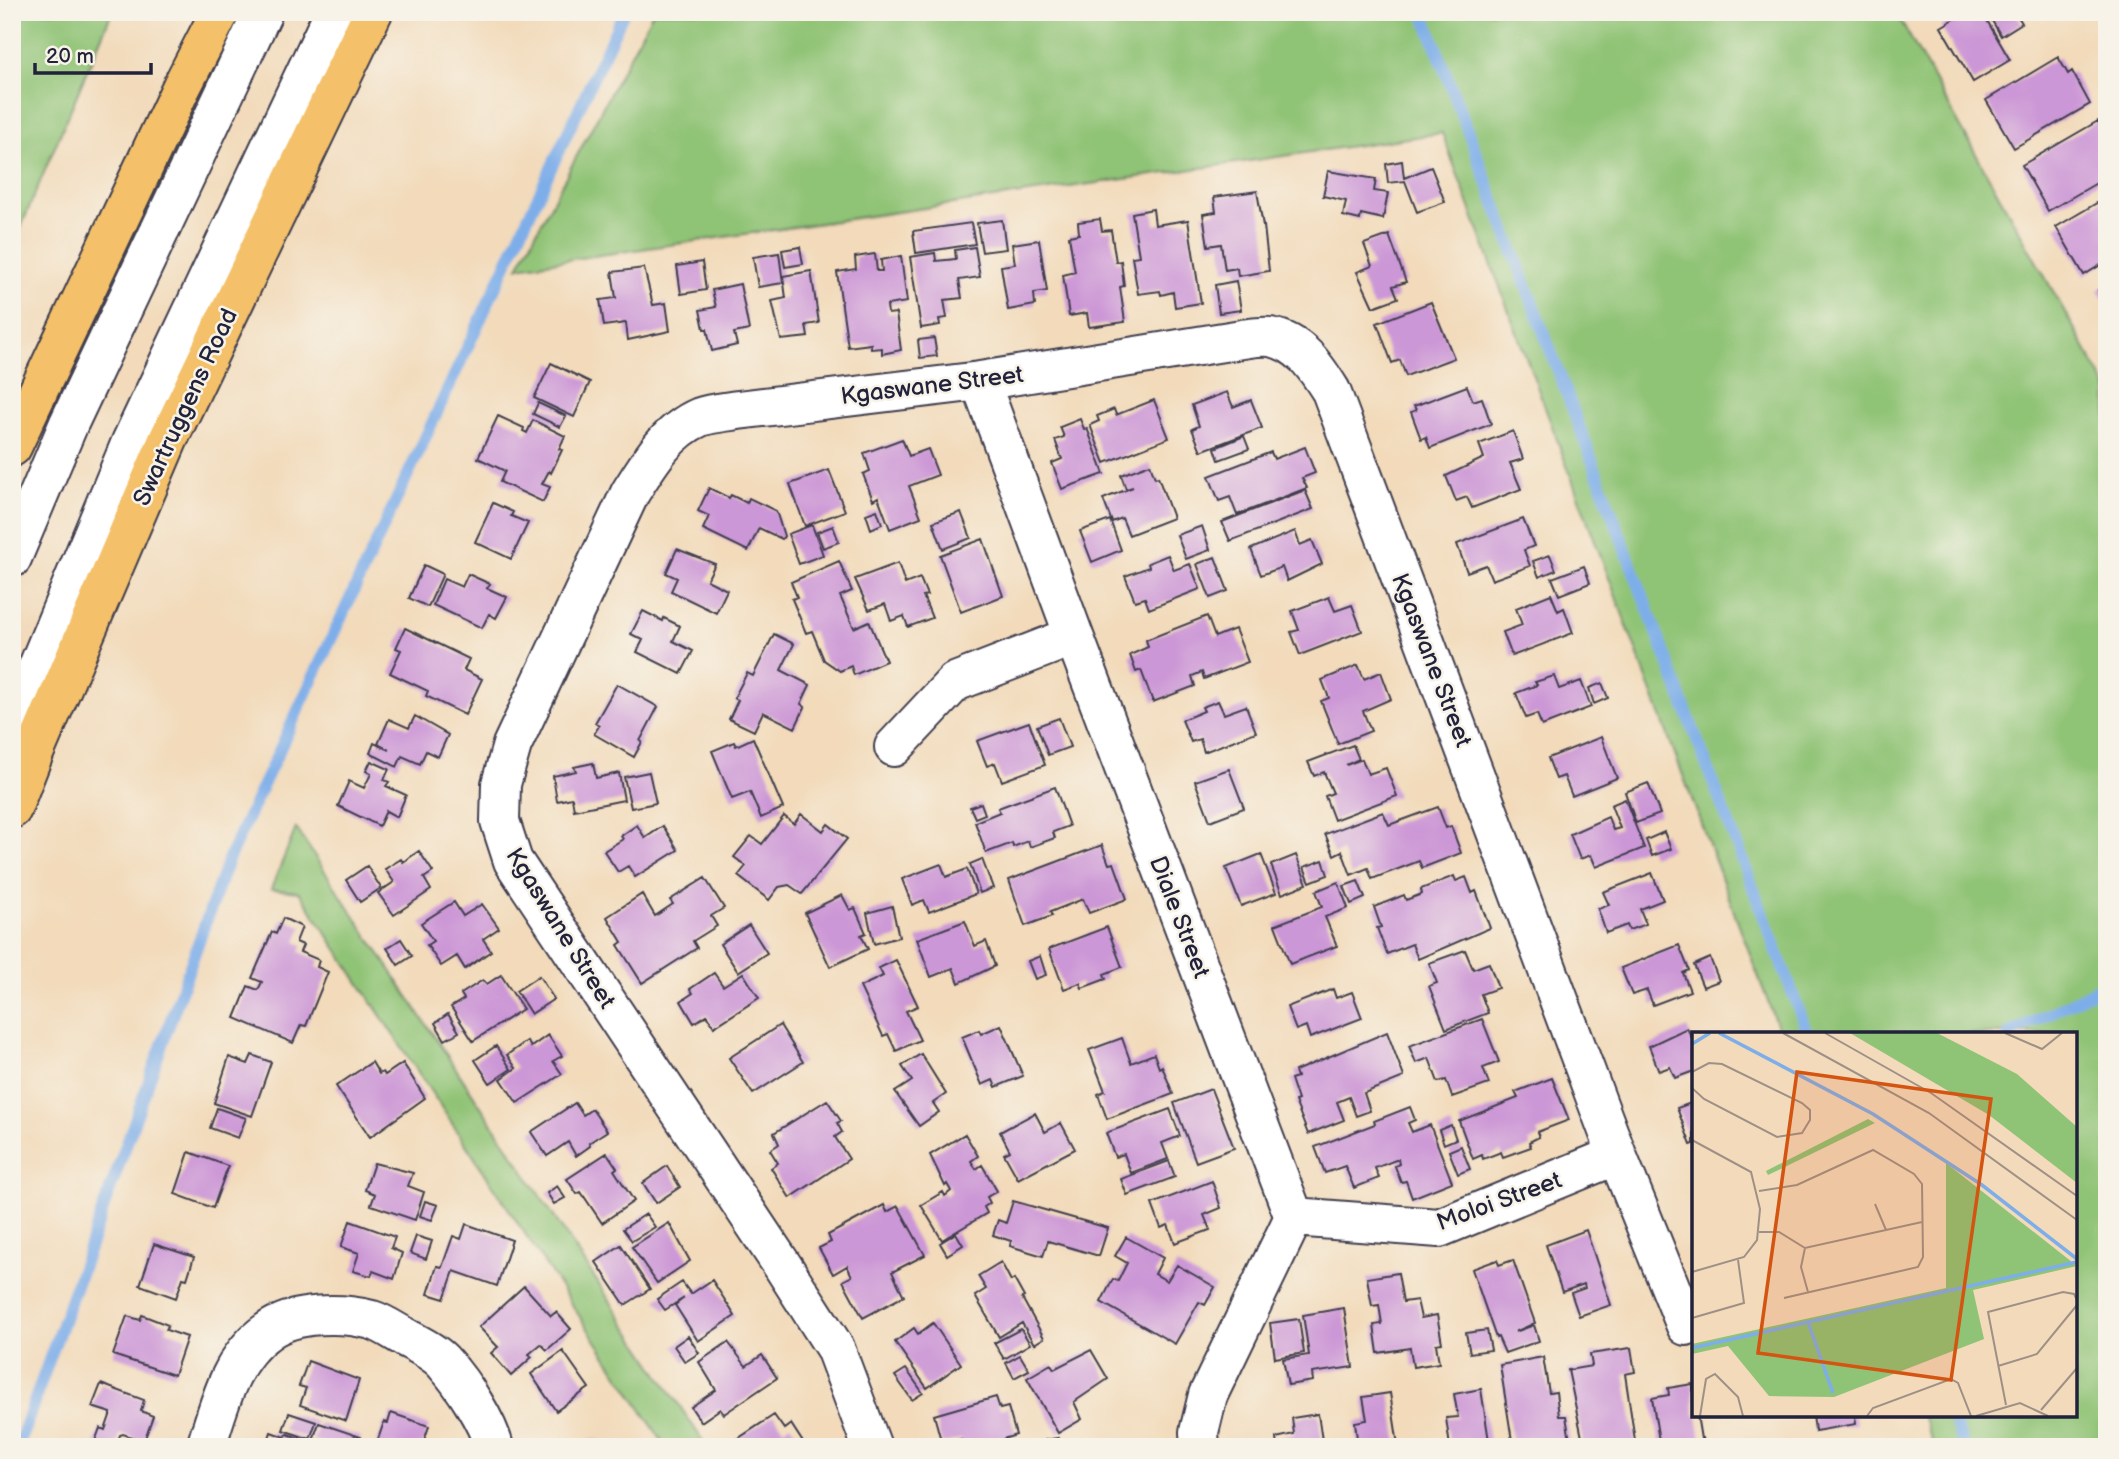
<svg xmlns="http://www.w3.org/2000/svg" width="2119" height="1459" viewBox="0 0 2119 1459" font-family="'Balsamiq Sans',sans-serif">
<rect width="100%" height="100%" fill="#f7f3e8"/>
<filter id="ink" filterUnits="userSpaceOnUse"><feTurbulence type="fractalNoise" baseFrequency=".0143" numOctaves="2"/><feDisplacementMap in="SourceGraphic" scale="14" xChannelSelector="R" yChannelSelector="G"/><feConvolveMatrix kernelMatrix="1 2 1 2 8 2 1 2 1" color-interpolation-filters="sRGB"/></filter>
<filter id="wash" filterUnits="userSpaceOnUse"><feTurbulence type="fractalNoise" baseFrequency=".00686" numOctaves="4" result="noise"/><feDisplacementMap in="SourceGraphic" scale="28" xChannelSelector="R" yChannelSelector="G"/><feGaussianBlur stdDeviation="1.57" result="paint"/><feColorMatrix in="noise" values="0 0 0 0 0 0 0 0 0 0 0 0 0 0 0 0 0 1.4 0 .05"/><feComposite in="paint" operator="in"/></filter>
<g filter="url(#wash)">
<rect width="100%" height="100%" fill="#f2daba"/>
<path fill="#8fc375" stroke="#587258" stroke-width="2" d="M12,12h100l-100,236z
M653,12h1243l211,375v1060h-173l-11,-32h152v-381h-295l-338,-901 -924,134z
M296,828l411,619h-41l-367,-555 -28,-3z"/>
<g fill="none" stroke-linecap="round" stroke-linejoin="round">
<path stroke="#7eaee9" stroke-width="12" d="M1423,12l385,1022
M2009,1034l98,-50
M1952,1415l12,32
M18,1447l210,-587 396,-848"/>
</g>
<g id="blocks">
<path fill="#cc97d6" d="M1966,12h16l28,48 -37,22 -32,-55z
M1987,12h28l7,11 -21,13z
M2058,57l10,17 4,-3 18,33 -76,44 -28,-48z
M2098,121l9,15v41l-59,34 -26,-46z
M1402,161l2,17 27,-11 14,35 -28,10 -12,-31 -17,2 -2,-19z
M1328,171l48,8 -2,12 14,2 -5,26 -22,-5 -1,6 -17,-4 3,-15 -23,-5z
M1257,191l6,35h1l5,45 -31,5 -1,-8 -12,2 -4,-26 -13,2 -5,-32 13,-2 -2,-15z
M2107,197v64l-23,14 -28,-48z
M1153,209l2,16 33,-5 13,83 -26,4 -2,-15 -12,3 -1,-4 -22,3 -6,-37 7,-1 -7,-43z
M1100,219l2,12 9,-1 5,32 5,-1 3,25 -4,1 5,35 -36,5 -2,-14 -18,3 -6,-41 12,-3 -6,-36 10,-2 -1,-12z
M1002,220l4,29 -24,3 -5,-29z
M971,223l4,21 -59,9 -3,-22z
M1389,235l17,47 -13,4 5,12 -25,9 -16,-35 15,-6 -8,-22z
M1039,240l8,51 -13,2 1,12 -27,5 -7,-44 14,-2 -3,-20z
M800,247l3,17 -18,3 -3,-17z
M975,247l5,30 -21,3 3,18 -18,2 3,18 -8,1 1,6 -19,3 -11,-71 25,-4 1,8 20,-2 -1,-9z
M779,253l4,30 -25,4 -5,-30z
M875,254l2,17h5l-1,-11 20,-4 6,46 -20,3 1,9 8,-1 5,37 -19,4v-6l-11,1v-5l-23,3 -11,-75 19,-3 -1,-12z
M702,262l4,28 -25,4 -4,-28z
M644,268l9,37 13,-2 4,28 -42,9 -2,-17 -22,3 -4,-26 16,-2 -4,-26z
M811,271l8,52 -13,2 2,12 -27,3 -9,-39 14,-3 -3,-22z
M1236,281l5,29 -22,3 -4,-28z
M740,284l9,46 -15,3 3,12 -25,6 -5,-22h-3l-4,-19 16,-3 -4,-17z
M2107,285v20l-9,-15z
M1431,302l23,56 -48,18 -6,-16 -8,3 -15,-40z
M934,338l3,18 -17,2 -2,-18z
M551,363l39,19 -16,35 -40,-19z
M1467,386l6,15 9,-3 9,26 -61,24 -4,-11 -5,2 -10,-27 5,-2 -2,-4z
M1227,392l6,15 18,-7 11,28 -61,23 -9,-22 7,-3 -7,-21z
M1154,400l15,38 -64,25 -15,-38 9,-4 -2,-5 17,-7 2,6z
M538,403l28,13 -6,11 -27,-13z
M498,416l26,12 -1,3 4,2 6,-13 32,16 -6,13 3,1 -11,23 -2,-2 -7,13 8,3 -7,15 -43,-20 5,-11 -27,-13z
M1080,419l4,10 3,-1 17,46 -42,15 -10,-26 10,-4 -7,-19 9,-3 -4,-10z
M1513,431l10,28 -13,4 11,26 -49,19 -5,-11 -11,4 -10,-25 38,-18 -5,-14z
M1244,436l5,13 -30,11 -4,-12z
M902,439l7,17 19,-7 10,26 -29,11 12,31 -31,12 -12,-32 -5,3 -10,-26 7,-3 -6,-18z
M1305,447l10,26 -13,5 5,10 -70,27 -7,-18 -11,4 -10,-25 62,-24 3,7z
M1150,464l5,14 3,-1 15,41 -44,17 -7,-17 -10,4 -9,-23 30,-12 -7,2 -5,-14z
M829,470l16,41 -40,15 -15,-42z
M709,488l20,10 2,-3 16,8 2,-5 27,13 8,25 -2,3 -23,-11 -11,23 -45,-22 6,-13 -11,-5z
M1305,490l8,19 -83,32 -8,-19z
M493,503l20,9 -2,4 17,7 -17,36 -36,-17z
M877,510l5,14 -11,5 -5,-15z
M961,512l10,26 -28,11 -10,-27z
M1523,519l11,27 -10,4 6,16 -38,14 -6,-15 -19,7 -10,-28z
M1110,520l11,30 -29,12 -12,-31z
M812,525l11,30 -24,9 -11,-30z
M833,526l6,16 -16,6 -6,-16z
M1202,526l8,24 -24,9 -9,-24z
M1295,531l5,14 12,-5 10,24 -35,17 -5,-14 -21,8 -10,-26z
M983,539l20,57 -42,16 -21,-57z
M677,549l38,15 -8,16 20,10 -11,23 -45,-22 6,-13 -11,-5z
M1168,555l6,15 16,-6 10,25 -51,20 -4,-11 -10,3 -10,-25 24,-9 -1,-4z
M1550,555l6,15 -17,7 -6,-16z
M1215,557l13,34 -18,7 -13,-34z
M839,561l13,30 -12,5 14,32 15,-7 17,40 -32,14 -3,-9 -11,5 -16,-11 -12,-29 -6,2 -14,-34 5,-2 -6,-15z
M898,563l7,21 15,-6 7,17 -4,1 9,22 -24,9 -4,-11 -13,5 -6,-17 -16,6 -14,-31z
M424,565l19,9 -15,33 -19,-9z
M1584,566l6,17 -31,12 -7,-17z
M468,574l22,10 -3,4 20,9 -11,21 -7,-4 -7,14 -49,-23 11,-26 18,8z
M1551,594l7,17 6,-3 9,25 -61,23 -9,-24 19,-7 -6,-17z
M1329,597l6,14 17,-6 10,26 -62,24 -9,-23 8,-2 -7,-19z
M643,611l20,10 1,-3 16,8 -7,15 20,10 -12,23 -44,-22 6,-12 -12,-6z
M1207,616l8,21 20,-8 13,33 -44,17 -2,-7 -10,4 3,10 -42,16 -12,-32 -5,2 -6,-17 18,-8 -2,-7z
M405,628l64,31 -5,11 18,9 -17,36 -39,-19 2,-5 -38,-18 11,-23 -5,-2z
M774,634l20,10 -13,26 29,15 -9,19 4,3 -10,21 -32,-16 -9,19 -25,-12 9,-19 -4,-2 13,-25 6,3z
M1358,665l6,14 17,-7 10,27 -28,12 8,20 -33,13 -17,-43 8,-3 -7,-18z
M1554,676l5,13 22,-8 10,26 -49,19 -5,-12 -11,4 -10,-25 21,-8 -2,-3z
M1602,683l6,15 -14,6 -5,-16z
M617,684l41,23 -18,34 2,1 -8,15 -40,-23 5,-8 -4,-3z
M1218,701l6,13 22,-8 10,26 -52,20 -4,-13 -9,3 -9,-22 22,-9 -2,-4z
M415,716l33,19 -10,22 -12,-6 -6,13 -18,-8 -5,11 -27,-14 4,-10 15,7 -11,-6 11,-25 20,9z
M1059,718l11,29 -22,8 -11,-29z
M1029,722l16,43 -43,16 -7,-18 -8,3 -10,-25z
M1601,737l16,41 -45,18 -8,-20 -8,3 -8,-21z
M753,738l30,70 -22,10 -11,-26 -18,7 -20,-48 22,-9 2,4z
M1353,745l6,14 -13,6 16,-6 6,15 18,-6 11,28 -63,24 -9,-24 8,-3 -9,-21 -10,4 -6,-14z
M371,761l18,8 -5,11 5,2 -3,4 20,9 -9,22 -11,-6 -7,15 -41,-20 11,-25 15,7 7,-14 -5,-3z
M593,763l3,15 23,-5 5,27 -50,10 -2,-12 -15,3 -4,-25 23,-5 -2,-4z
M1229,769l15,39 -34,13 -15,-40z
M649,772l7,31 -25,5 -7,-31z
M1648,783l12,31 -24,9 -11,-31z
M1055,787l14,39 -16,6 2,6 -25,9 -2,-6 -15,6 -1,-4 -26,10 -11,-31 25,-10 -2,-4z
M1625,799l19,49 -48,19 -5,-12 -11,4 -10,-25 38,-17 5,13 7,-2 -9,-23z
M981,803l4,11 -10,4 -5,-11z
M1438,807l8,21 5,-2 10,27 -39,15 -3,-7 -47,18 -4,-11 -17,7 -9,-24 -8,4 -9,-21 58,-22 6,13z
M801,814l22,17 5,-7 19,15 -45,55 -13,-9 -10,2 -10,13 -31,-24 8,-10 -12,-9 17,-21 11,8 22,-28 10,8z
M637,825l8,13 18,-12 15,24 -43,27 -7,-11 -10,6 -14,-21 19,-12 -2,-3z
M1664,832l7,17 -19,7 -6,-16z
M1102,845l7,19 5,-1 13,36 -38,14 -6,-14 -33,13 2,4 -27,10 -16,-46z
M419,851l14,21 -9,6 7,12 -37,25 -16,-22 16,-11 -9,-13 16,-10 2,3z
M1261,854l15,39 -35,13 -15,-38z
M1296,855l11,29 -25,10 -11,-29z
M982,859l11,29 -13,5 -10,-29z
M1323,860l5,15 -18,7 -6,-15z
M941,864l5,13 21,-8 9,25 -47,18 -5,-12 -12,5 -10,-26z
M367,866l14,22 -21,14 -14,-22z
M1652,873l11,27 -23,9 6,15 -17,6 -2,-5 -21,8 -8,-24 11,-4 -6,-13z
M1454,876l2,5 10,-4 6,16 4,-2 14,37 -72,31 -6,-15 -25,10 -10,-26 4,-1 -7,-20 30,-12 2,5 16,-6 -1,-5z
M705,878l19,30 -13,8 6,10 -24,15 4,7 -55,35 -24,-38 4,-3 -15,-25 35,-23 13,22 18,-12 -3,-4z
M1358,881l7,17 -14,6 -7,-18z
M1338,882l10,26 -23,9 12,29 -47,18 -15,-39 47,-18 -6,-16z
M842,895l8,15 5,-2 11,25 -5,2 7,14 -38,18 -25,-54z
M454,902l9,14 19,-12 17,24 -16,11 8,12 -26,18 -8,-13 -16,10 -14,-21 6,-4 -12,-18z
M892,906l7,31 -25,7 -7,-31z
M283,918l19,9 -6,15 7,3 -3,7 19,8 -2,7 11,5 -22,54 -5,-1 -8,18 -58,-25 13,-32 10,4 4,-8 -10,-4 20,-46 4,2z
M965,921l10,25 11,-5 9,25 -36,17 -6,-15 -22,9 -14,-38z
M749,925l18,28 -29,19 -18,-28z
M1107,927l15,40 -18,7 2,5 -24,9 -2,-5 -16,6 -15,-40z
M401,939l11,17 -14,9 -11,-17z
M1679,945l10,25 -6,3 7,18 -37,14 -6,-15 -15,5 -11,-27z
M1465,950l8,19 16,-6 9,25 -17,6 7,19 -42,16 -17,-43 8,-3 -8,-20z
M1040,956l6,19 -11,4 -7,-18z
M1710,958l9,23 -16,6 -9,-22z
M896,960l22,46 -12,5 14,29 -24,11 -8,-17 -5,2 -23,-49 23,-11 -4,-8z
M714,973l9,13 20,-13 16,25 -45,29 -7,-12 -13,8 -13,-22 12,-8 -3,-4z
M501,975l22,34 -50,32 -22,-34 13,-8 -3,-5 22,-14 4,4z
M539,976l15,23 -23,15 -15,-23z
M1333,989l3,9 16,-6 10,26 -52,20 -4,-12 -10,4 -9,-23z
M448,1014l11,18 -14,8 -10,-17z
M1482,1019l17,43 -16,6 6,16 -37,13 -6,-17 -8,2 -9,-24 -13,5 -7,-17z
M780,1025l23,37 -50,32 -24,-36z
M1001,1025l22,51 -27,11 -3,-7 -11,5 -20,-48 17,-7 2,4z
M1687,1028l7,14v29l-19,7 -5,-11 -11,4 -10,-25z
M1387,1032l17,45 -40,16 6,18 -14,5 -7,-19 -12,5 7,18 -36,14 -13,-33 3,-1 -7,-21 6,-2 -2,-6z
M548,1035l14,21 -9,5 9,13 -45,29 -16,-24 15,-11 -9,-13 20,-14 4,6z
M1122,1038l9,25 23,-9 5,14 3,-2 11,28 -66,25 -9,-25 7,-3 -16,-41z
M496,1046l15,23 -21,14 -15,-23z
M921,1054l25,40 -13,9 6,9 -20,14 -24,-34 17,-11 -10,-15z
M252,1055l19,7 -19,54 -38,-13 15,-46 19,7z
M372,1062l7,12 4,-2 2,3 18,-12 22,35 -55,39 -34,-51z
M1552,1078l17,42 -32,12 2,5 -10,5 2,5 -28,10 -2,-5 -18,7 -1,-4 -9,4 -14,-38 59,-23 -3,-6z
M1211,1089l23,59 -38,14 -22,-59z
M827,1100l14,21 -4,2 5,9 -7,5 14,22 -59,39 -19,-30 7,-5 -8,-13 9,-6 -5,-11z
M1694,1102v42l-3,1 -14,-37z
M575,1103l8,12 9,-6 15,22 -18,12 1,3 -14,10 -8,-14 -21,14 -16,-24z
M1410,1107l5,13 -7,3 4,9 18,-7 22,57 -40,16 -6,-17 -5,1 -6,-16 4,-2 -1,-5 -23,9 4,10 -25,10 -9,-22 -20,7 -10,-26 60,-23 -1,-3z
M217,1108l29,10 -8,20 -28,-10z
M1170,1109l10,27 -18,7 6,16 -37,14 -7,-19 -9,3 -9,-24z
M1035,1113l10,19 16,-9 14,26 -57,30 -14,-25 6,-3 -10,-19z
M1451,1125l5,14 -12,5 -5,-14z
M965,1134l13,22 -7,5 5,8 6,-4 15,26 -10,6 3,6 -6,4 3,6 -45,27 -21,-35 22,-13 2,4 6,-5 -4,-7 -2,2 -15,-31z
M1461,1146l9,23 -12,5 -9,-23z
M189,1152l39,14 -15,42 -38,-14z
M607,1153l10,15 -3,2 20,31 -32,22 -21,-31 -4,2 -10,-15z
M1169,1161l6,16 -48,18 -6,-16z
M374,1163l39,10 -5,13 16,6 -9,28 -44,-15 4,-11 -10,-4z
M667,1166l13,21 -24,16 -13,-20z
M1212,1181l9,27 -17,7 6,15 -35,13 -7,-18 -7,3 -9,-24z
M557,1186l8,12 -11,6 -7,-11z
M425,1201l13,4 -6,15 -12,-4z
M1013,1201l95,27 -9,28 -51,-15 -5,15 -33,-10 1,-5 -18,-6 5,-15 8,3z
M884,1205l3,7 11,-6 27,49 -33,17 12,24 -41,22 -20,-37 9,-5 -5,-10 -14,8 -14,-26 12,-6 -3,-7z
M646,1214l9,13 -23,14 -9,-12z
M350,1221l45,16 -4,11 11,5 -8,26 -21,-8 -2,5 -18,-5 6,-18 -18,-6z
M669,1223l21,38 -33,22 -25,-36z
M466,1224l46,16 -15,46 -43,-15 -10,28 -16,-5 9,-28 5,1 11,-31 8,3z
M1586,1230l25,75 -32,11 -8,-23 14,-5 -1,-4 -22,8 -16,-47z
M956,1233l7,12 -16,10 -7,-12z
M416,1236l16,5 -6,18 -16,-6z
M1126,1237l37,21 -8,16 12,7 10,-16 38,22 -10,18 -6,-3 -24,42 -74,-42 12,-23 5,2 9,-18 -12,-7z
M154,1244l40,13 -7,22 -4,-1 -7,20 -36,-13z
M621,1245l29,44 -25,16 -29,-43z
M1497,1260l2,5 14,-5 22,63 -20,9 19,-7 5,16 -34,12 -7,-16 -2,1 -24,-69z
M1001,1262l10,19 3,-2 10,18 -2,1 22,40 -10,6 -12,-21 -23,14 -24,-41 11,-7 -8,-13z
M1398,1273l5,29 14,-2 4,18 16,-3 5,28 -6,1 3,19 -26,4 -3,-19 -32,5 -4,-28 8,-1 -3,-19 -7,1 -5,-28z
M712,1280l23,36 -37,25 -23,-36 9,-7 -19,12 -8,-11 25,-17 9,12z
M524,1286l27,30 5,-4 15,17 -24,21 -6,-6 -12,10 3,3 -21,19 -20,-23 7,-6 -19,-20z
M1344,1308l9,59 -41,6 1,8 -25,4 -5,-26 26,-4 -6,-40z
M142,1315l26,10 -2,5 21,7 -13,38 -61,-20 14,-39 13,4z
M1299,1319l5,34 -29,5 -5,-35z
M933,1323l28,41 -34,24 -32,-46 19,-14 4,6z
M1021,1329l9,15 -26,15 -10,-16z
M1487,1330l4,20 -21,3 -4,-20z
M688,1336l11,17 -14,9 -11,-16z
M728,1342l18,24 16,-11 15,23 -53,36 -4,-5 -19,13 -10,-15 25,-17 -17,-28z
M1631,1348l4,24 -10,2 11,73h-52l-16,-77 24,-4 -2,-12z
M1091,1350l17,29 -34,23 8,17 -24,14 -31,-55 24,-14 3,5z
M563,1351l26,37 -33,23 -25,-37z
M1020,1355l9,15 -15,8 -8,-15z
M1543,1357l6,36 7,-1 3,24h7l5,31h-58l-13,-82z
M308,1361l51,19 -13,41 -46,-16 6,-17 -7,-2z
M906,1369l17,24 -11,7 -17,-24z
M101,1384l43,16 -3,11 12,5 -9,25 -21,-7 -3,1 -4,12h-23l7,-19 5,2 6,-17 -19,-6z
M1693,1384l1,31h3l4,24 2,-1 2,9h-45l-8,-49 17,-3 -1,-7z
M1481,1389l8,52 -13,2 1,4h-27l-4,-29 12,-1 -4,-23z
M1390,1393l8,52 -40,2 -3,-25 12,-2 -4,-23z
M996,1397l4,12 8,-2 8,28 -13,4 1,6 -7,2h-34l-2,-8 -19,5 -8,-29z
M289,1413l27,9 -6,17 -27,-9z
M391,1413l38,13 -7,21 -46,-2 8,-23 4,1z
M1318,1414l5,33h-46l-1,-9 18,-4 -2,-16z
M774,1415l10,14 7,-5 15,23h-75l-1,-3z
M1813,1415h42l1,9 -41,7z
M319,1423l42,14 -4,10h-24l-20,-7z
M271,1432l14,5 2,-3 30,10 -1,3h-50z
M1058,1438l1,9h-13l-1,-7z
M589,1439l46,5v3h-47z
M1097,1439l2,8h-18l-1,-5z"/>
</g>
</g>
<g filter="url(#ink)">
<use href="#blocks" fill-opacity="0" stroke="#413e4e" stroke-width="2"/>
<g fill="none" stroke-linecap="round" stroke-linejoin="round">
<g stroke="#413e4e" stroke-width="42">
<path id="minor" d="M980,381l94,255 220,581 -86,178 -9,37 1,15
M12,558l57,-135 194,-411
M12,729l119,-287 203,-430
M894,747l61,-65 119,-46
M1294,1217l145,11 178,-73
M206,1447c13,-41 24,-90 62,-116 26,-19 74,-19 104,-11 13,4 26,14 38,20 11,6 27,14 35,24 18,20 42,57 49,83
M872,1447l-37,-99 -53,-83 -269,-404 -13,-40 1,-37 11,-39 118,-252c18,-29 37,-62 70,-76 11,-4 26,-5 38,-7l242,-29 262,-42c8,-1 19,-3 28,-2 30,5 46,30 61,54l286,764 69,171"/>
</g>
<g stroke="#413e4e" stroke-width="42">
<path id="major" d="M12,447l169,-359 39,-76
M12,809l18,-46 138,-323 205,-428"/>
</g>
<use href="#minor" stroke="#fff" stroke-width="38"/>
<use href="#major" stroke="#f4c16a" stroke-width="38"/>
</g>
</g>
<g text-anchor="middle" stroke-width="5" stroke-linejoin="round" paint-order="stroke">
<g font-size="24" fill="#22223b" stroke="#f7f3e8">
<text transform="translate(932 385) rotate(-7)" y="8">Kgaswane Street</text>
<text transform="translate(185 407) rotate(-65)" y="8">Swartruggens Road</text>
<text transform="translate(1432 660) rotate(69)" y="8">Kgaswane Street</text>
<text transform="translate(1180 917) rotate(69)" y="8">Diale Street</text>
<text transform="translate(561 928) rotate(58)" y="8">Kgaswane Street</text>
<text transform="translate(1499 1201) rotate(-20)" y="8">Moloi Street</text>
</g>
</g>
<g transform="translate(1692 1032)">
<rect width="385" height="385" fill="#f2daba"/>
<path d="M158,1h87l80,41 60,53v56l-88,-68zM176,87l7,4 -107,52 -2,-4zM254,131l131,103 -104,24 11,49 -150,58 -65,-1 -41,-50 -36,8v-10l254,-56z" fill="#8fc375"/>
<path fill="none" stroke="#7eaee9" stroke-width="3.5" d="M27,1l154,81 109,71 95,74M0,12l18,-11M116,290l25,71M0,316l385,-86"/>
<path fill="none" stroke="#9f9087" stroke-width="2" d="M91,1l146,80 148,107M133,1l106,60 146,103M313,1l37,16 20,-16M0,40l17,-9 13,1 80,39 8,7v10l-8,13 -25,4 -73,-38 -12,-11M0,108l59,32 9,37 -3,31 -13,17 -52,15M67,159l38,-6 76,-35 41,24 8,10 1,73 -5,10 -134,31M183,172l11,26M67,200h20l26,16 117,-26M113,216l-4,19 7,25M0,286l52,-15 -6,-43M306,334l39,-12 40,-49M314,373l-18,-93 75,-20 11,2 3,6M349,378l36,-42M8,384l6,-37 9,-5 23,23 5,19M175,384l6,-8 78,-29 7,4 13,33M284,384l44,-13 28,13"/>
<path fill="#d45411" fill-opacity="0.15" stroke="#d45411" stroke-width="3.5" d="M105,40l194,27 -40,281 -193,-27z"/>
<rect width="385" height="385" fill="none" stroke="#22223b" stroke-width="3.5"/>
</g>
<rect width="2119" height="1459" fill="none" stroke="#f7f3e8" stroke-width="42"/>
<path d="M35 63v10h116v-10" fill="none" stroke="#22223b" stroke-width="3.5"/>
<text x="46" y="63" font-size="21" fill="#22223b" stroke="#f7f3e8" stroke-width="5" paint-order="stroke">20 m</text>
</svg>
